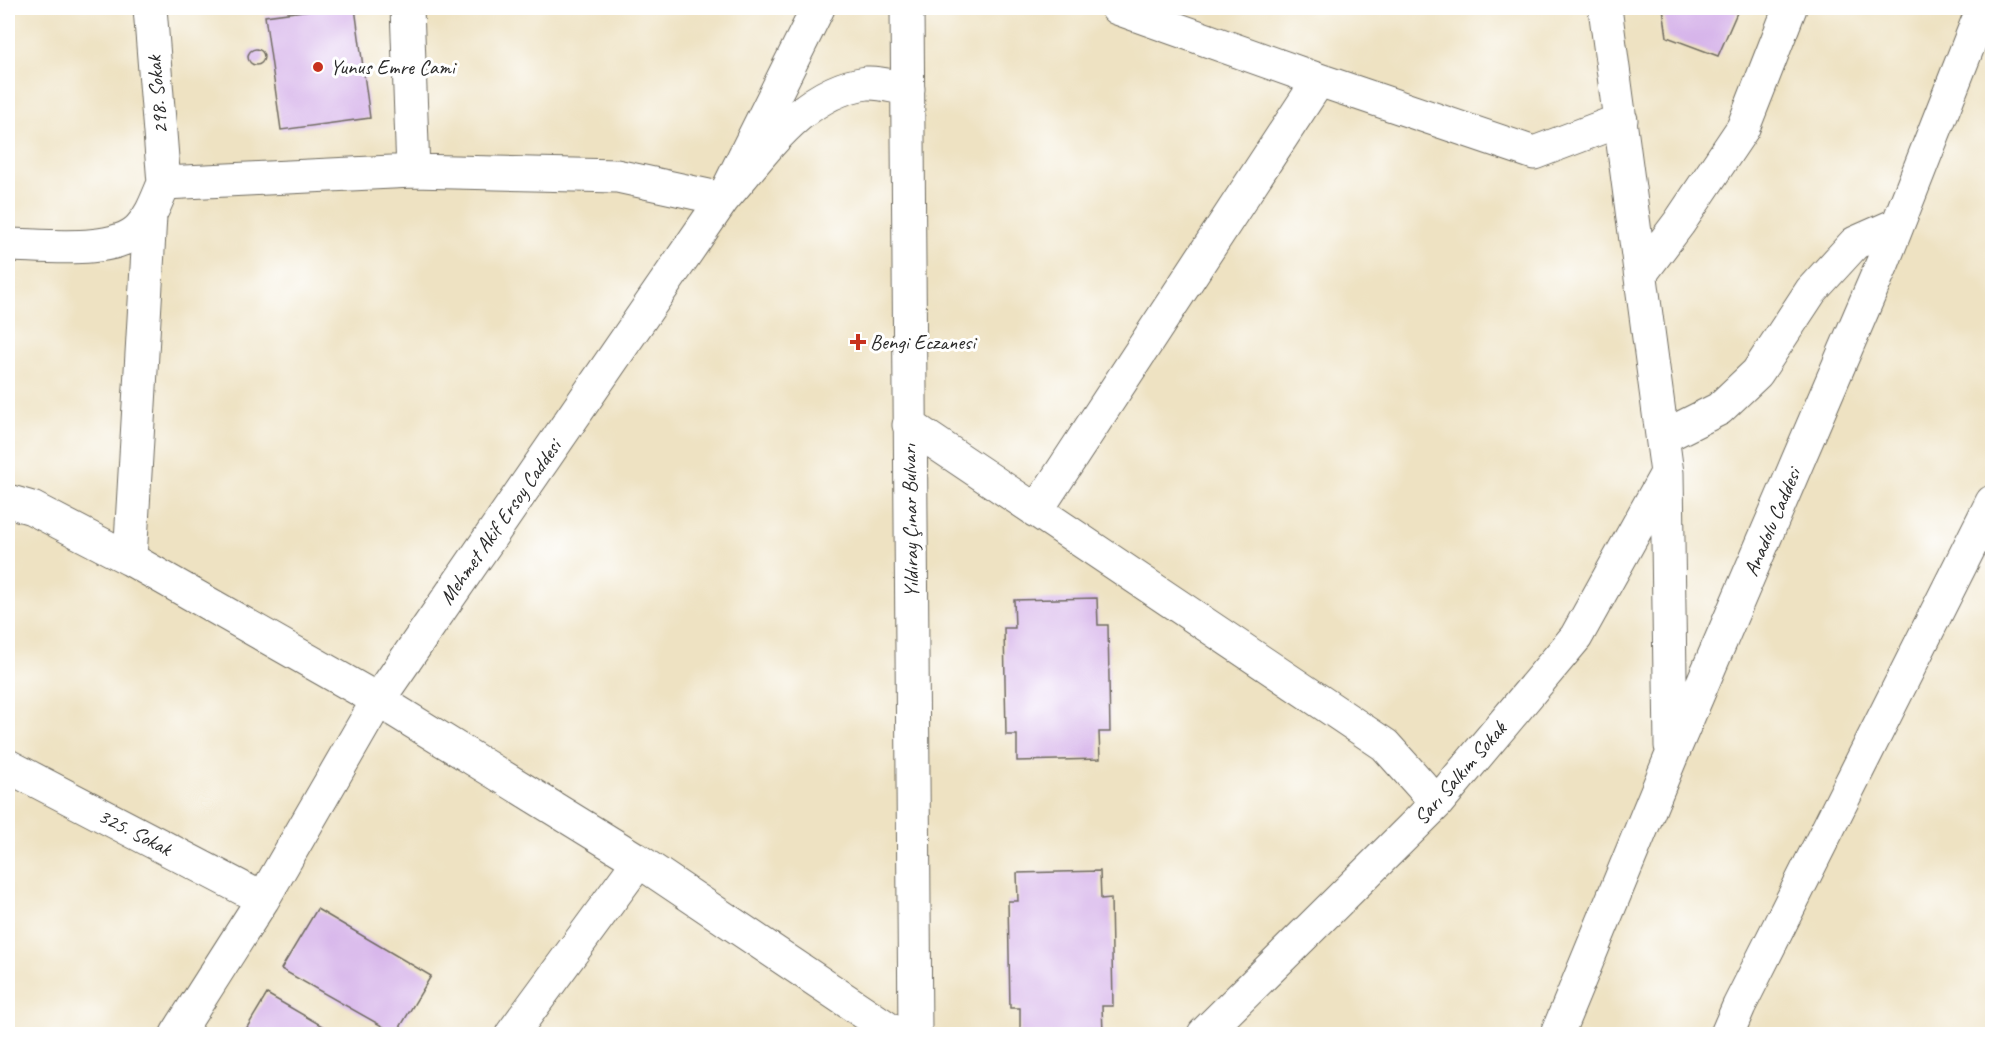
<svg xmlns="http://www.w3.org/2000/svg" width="2000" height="1042" viewBox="0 0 2000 1042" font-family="Caveat,sans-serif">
<rect width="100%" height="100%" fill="#fff"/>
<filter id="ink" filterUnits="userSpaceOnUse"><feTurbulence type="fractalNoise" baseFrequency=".0167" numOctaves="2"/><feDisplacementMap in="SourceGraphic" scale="12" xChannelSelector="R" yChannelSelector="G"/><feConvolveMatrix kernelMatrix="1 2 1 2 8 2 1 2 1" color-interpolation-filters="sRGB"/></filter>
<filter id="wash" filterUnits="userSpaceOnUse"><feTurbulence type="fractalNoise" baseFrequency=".008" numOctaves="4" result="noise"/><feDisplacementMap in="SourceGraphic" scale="24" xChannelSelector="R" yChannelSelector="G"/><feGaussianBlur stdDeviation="1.35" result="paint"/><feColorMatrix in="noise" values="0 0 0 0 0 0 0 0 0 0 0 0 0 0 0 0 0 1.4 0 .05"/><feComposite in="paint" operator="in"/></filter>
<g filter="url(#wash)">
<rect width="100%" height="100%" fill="#eee2c2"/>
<g id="blocks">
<path fill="#d7b5ea" d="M326,8h29l15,110 -89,12 -16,-114z
M1663,8h76l-21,48 -51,-19z
M248 57a8 8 0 1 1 16 0a8 8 0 1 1-16 0Z
M1097,598l1,27h10l2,107h-11l1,27 -83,2v-26h-11l-2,-107h11l-1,-28z
M1100,871l1,28 10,-1 2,108h-11l1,27 -83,1v-26h-10l-2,-107h10l-1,-28z
M317,909l114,67 -35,58 -115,-65z
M267,994l69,40h-93z"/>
</g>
</g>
<g filter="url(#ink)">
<use href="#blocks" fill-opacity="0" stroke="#6f6b60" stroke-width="1.5"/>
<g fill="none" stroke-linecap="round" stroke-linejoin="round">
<g stroke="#6f6b60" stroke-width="35">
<path id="minor" d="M150,8l14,175
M407,8l6,163
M907,8l8,1026
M1117,8l202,72 215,73 87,-33
M1605,8l62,465 4,273
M8,245c33,0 108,10 132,-17 12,-13 17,-29 24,-45l249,-12 204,5 106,23c40,-45 79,-108 144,-116 12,-1 28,4 41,6
M1642,272l37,-49 64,-95 47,-120
M909,425l476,320 52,58
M1663,437l56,-28 38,-36 54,-82 44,-48 43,-19
M8,501l24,7 98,51 248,141 261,161 257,173
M1036,511l283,-431
M130,559l20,-343
M8,766l255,133
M177,1034l86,-135 115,-199 345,-501 95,-191
M512,1034l127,-173
M1204,1034l233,-231 139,-166 90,-162
M1557,1034l114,-277 212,-495 100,-254
M1727,1034l12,-28 253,-504"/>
</g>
<use href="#minor" stroke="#fff" stroke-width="33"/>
</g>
</g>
<g fill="#c8321e" stroke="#fff" stroke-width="2">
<circle cx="318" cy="67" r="6"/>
<path d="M855 333h6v6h6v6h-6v6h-6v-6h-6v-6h6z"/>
</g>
<g text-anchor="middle" stroke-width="6" stroke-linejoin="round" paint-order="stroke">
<g font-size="21" fill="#2b2b2b" stroke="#fff" text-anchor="start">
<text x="330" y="74">Yunus Emre Cami</text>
<text x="870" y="349">Bengi Eczanesi</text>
</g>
<g font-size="21" fill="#2b2b2b" stroke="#fff">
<text transform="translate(157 95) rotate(-95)" y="7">298. Sokak</text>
<text transform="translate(910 521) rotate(-91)" y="7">Yıldıray Çınar Bulvarı</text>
<text transform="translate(500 522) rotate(-55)" y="7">Mehmet Akif Ersoy Caddesi</text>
<text transform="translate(1772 522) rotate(-67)" y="7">Anadolu Caddesi</text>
<text transform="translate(1460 773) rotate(-49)" y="7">Sarı Salkım Sokak</text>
<text transform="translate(135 832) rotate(27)" y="7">325. Sokak</text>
</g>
</g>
<rect width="2000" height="1042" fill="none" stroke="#fff" stroke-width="30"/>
</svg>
